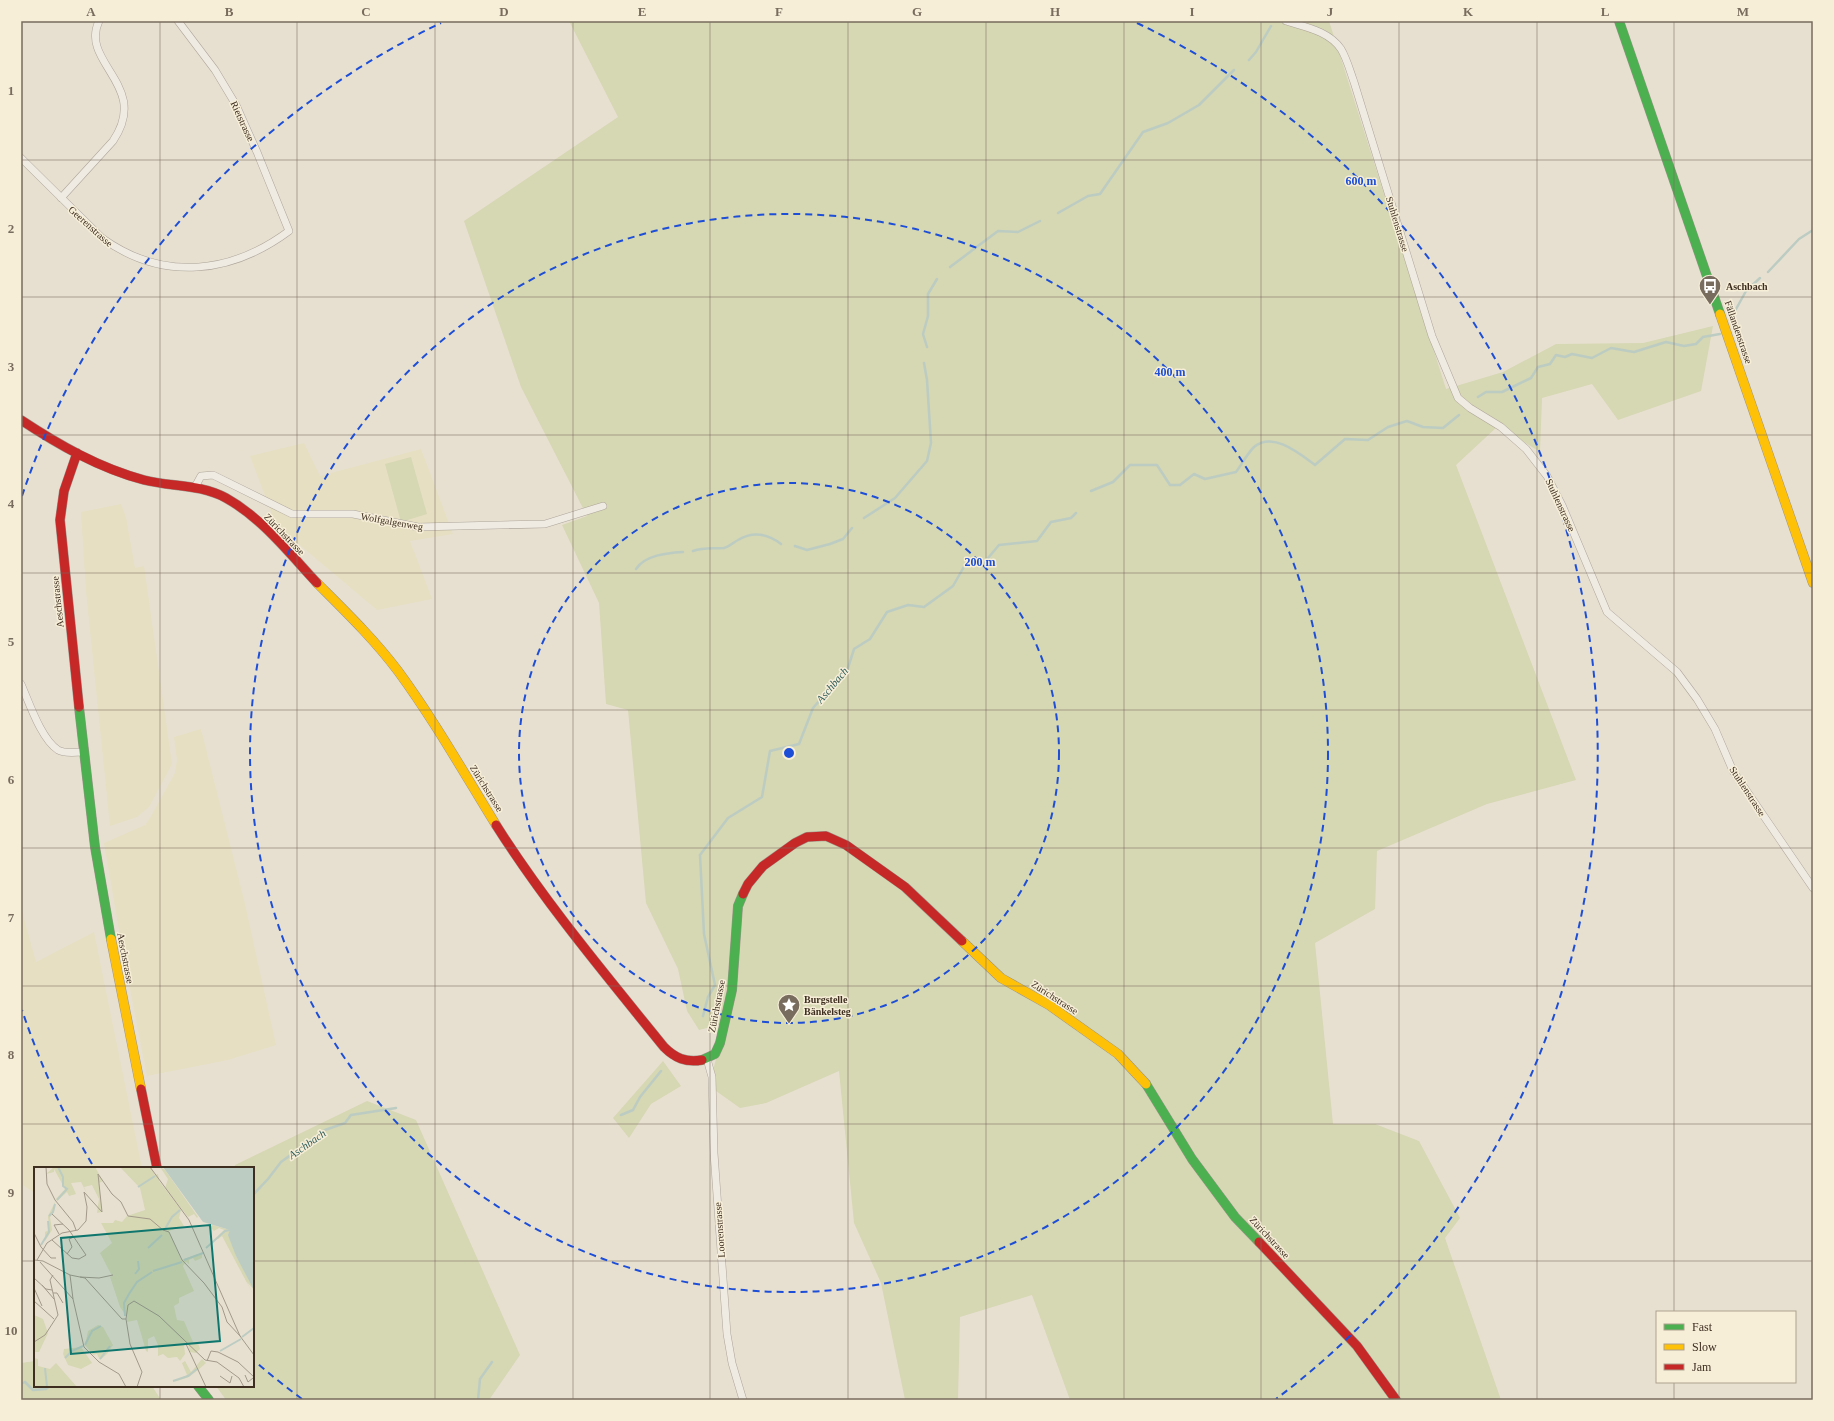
<svg xmlns="http://www.w3.org/2000/svg" width="1834" height="1421" viewBox="0 0 1834 1421" font-family="Georgia,serif">
<rect width="100%" height="100%" fill="#e7e0d1"/>
<path fill="#e6dfc2" d="M304,443l16,33 101,-27 32,85 -43,7 22,58 -55,11 -101,-85 -26,-69z
M121,504l5,13 9,51 9,-2 28,198 -23,43 -12,10 -27,9 -24,-235 -5,-79z
M201,729l44,175 31,141 -48,15 -81,16 -24,-123 -19,-110 41,-18 5,-7 25,-45 2,-13 -3,-23z
M21,908l15,54 58,-30 48,236h-107v25l-14,-9z"/>
<path fill="#d6d7b3" d="M569,21h760l117,368 57,-17 53,-28 87,-1 70,-17 -12,65 -83,29 -26,-36 -50,14 -2,54 -42,-26 -42,39 120,315 -89,24 -110,47 -2,58 -60,34 18,181h42l44,17 41,77 -15,20 56,162h-431l-38,-105 -72,22 -2,83h-53l-24,-117 -27,-60 -15,-152 -73,32 -26,5 -24,-17 -3,-21 13,-47 -27,7 -12,-19 -9,-42 -32,-66 -18,-193 -22,-6 -7,-101 -37,-78 25,-9 -66,-129 -57,-166 154,-104z
M411,457l16,57 -26,8 -16,-58z
M663,1061l18,25 -30,18 -22,34 -16,-20z
M367,1101l49,19 104,235 -31,45h-263l-10,-14h37v-218h-19l1,-3z
M35,1361v25h117l9,14h-140v-37z"/>
<g fill="none" stroke-linecap="round" stroke-linejoin="round">
<path stroke="#bcccc2" stroke-width="2.5" d="M1249,60l7,-8 15,-26
M1058,213l30,-17 12,-2 43,-62 25,-9 31,-18 35,-35
M950,267l48,-36 20,1 22,-11
M1768,272l31,-33 14,-9
M1730,320l16,-29 14,-13
M927,347l-4,-13 5,-18v-22l9,-15
M1478,397l8,-5h16l29,-14 7,-11 12,-3 6,-9 9,2 7,-3 20,4 19,-10 23,4 32,-10 18,4 12,-2 7,-7 17,-3
M1091,491l22,-9 17,-17h27l13,20h10l14,-11 11,5 31,-7c6,-8 11,-18 18,-25 19,-16 46,7 61,18l30,-26 23,1 20,-13 19,-6 16,6 20,1 16,-13
M864,518l31,-20 32,-37 4,-18 -4,-63 -3,-17
M795,546l12,4 23,-6 13,-5 9,-11
M693,551c11,-4 20,-2 31,-3 5,-1 10,-6 14,-8 15,-9 30,-6 43,4
M636,569c9,-14 31,-16 47,-17
M703,1016l5,-19 7,-12 -11,-51 -4,-79 28,-37 34,-21 8,-46 29,-7 14,-36 35,-40 6,-19 16,-10 17,-27 21,-7 16,2 29,-21 12,-21 18,-1 16,-19 38,-4 14,-19 20,-4 5,-5
M621,1115l12,-5 7,-13 21,-26
M253,1195l15,-16 13,-17 44,-32 20,-7 6,-8 45,-7
M21,1384l4,-2 8,8 13,-1 4,-3
M478,1400l2,-21 12,-17"/>
<g stroke="#ada599" stroke-width="8">
<path id="street" d="M1286,21c19,6 43,10 55,28 6,10 9,22 13,33l78,254 26,62 12,10 31,19 25,22 21,27 15,29 45,107 70,60 20,27 18,30 18,42 80,117
M21,158l81,80c61,44 129,36 187,-7l-32,-79 -21,-47 -21,-35 -37,-49
M61,198l52,-57c38,-56 -34,-78 -14,-120
M195,487l6,-11 12,-1 79,39h61l65,13 127,-3 58,-18
M21,684c8,18 20,55 37,66 7,4 17,2 25,2
M707,1059l5,18 2,76 13,181 5,29 11,37"/>
</g>
<g stroke="#9c958a" stroke-width="10">
<path id="fast" d="M1619,21l101,293
M79,707l16,140 16,92
M702,1060l13,-6 5,-11 12,-53 6,-84 5,-12
M1146,1084l46,75 43,58 24,25
M198,1386l11,14"/>
</g>
<g stroke="#9c958a" stroke-width="10">
<path id="slow" d="M1720,314l93,269
M317,583c28,28 57,56 81,88 36,49 66,102 98,154
M111,939l30,150
M962,941l39,37 48,27 69,49 28,30"/>
</g>
<g stroke="#9c958a" stroke-width="10">
<path id="jam" d="M21,420c38,25 78,48 123,60 28,7 56,4 82,18 36,20 63,55 91,85
M77,453l-13,38 -4,29 19,187
M496,825c50,79 110,150 168,222 11,11 22,16 38,13
M743,894l5,-10 15,-18 32,-23 12,-6 19,-1 20,9 59,42 57,54
M141,1089l16,79
M1259,1242l98,104 39,54"/>
</g>
<use href="#street" stroke="#efebe3" stroke-width="7"/>
<use href="#fast" stroke="#4caf50" stroke-width="9"/>
<use href="#slow" stroke="#ffc107" stroke-width="9"/>
<use href="#jam" stroke="#c62828" stroke-width="9"/>
</g>
<path fill="none" stroke="#786c5e" stroke-width="1" stroke-opacity="0.55" d="M160,21v1147M297,21v1379M435,21v1379M573,21v1379M710,21v1379M848,21v1379M986,21v1379M1124,21v1379M1261,21v1379M1399,21v1379M1537,21v1379M1674,21v1291M21,160h1792M21,297h1792M21,435h1792M21,573h1792M21,710h1792M21,848h1792M21,986h1792M21,1124h1792M21,1261h14M253,1261h1560M1674,1382v18M160,1386v14"/>
<g fill="none" stroke="#1d4ed8" stroke-width="2" stroke-dasharray="7 5">
<circle cx="789" cy="753" r="270"/>
<circle cx="789" cy="753" r="539"/>
<path d="M302 1399A809 809 0 0 1 258 1364M92 1164A809 809 0 0 1 22 1010M22 496A809 809 0 0 1 441 23M1137 23A809 809 0 0 1 1276 1399"/>
</g>
<defs>
<g id="bus-pin" transform="scale(1.15)"><path d="M0 17L-7.5 6A9.5 9.5 0 1 1 7.5 6Z" fill="#786c5e" stroke="#f7eed8"/><path d="M-5-6H5V4H4V6H2V4H-2V6H-4V4H-5ZM-3.5-4V0h7V-4ZM-3.5 1.2v1.5H-2V1.2ZM2 1.2v1.5H3.5V1.2Z" fill="#fff"/></g>
<g id="sight-pin" transform="scale(1.15)"><path d="M0 17L-7.5 6A9.5 9.5 0 1 1 7.5 6Z" fill="#786c5e" stroke="#f7eed8"/><path d="M0-6L1.8-2.2L6-1.7L2.9 1.2L3.7 5.4L0 3.3L-3.7 5.4L-2.9 1.2L-6-1.7L-1.8-2.2Z" fill="#fff"/></g>
</defs>
<g fill-rule="evenodd">
<use href="#bus-pin" x="1710" y="286"/>
<use href="#sight-pin" x="789" y="1005"/>
</g>
<g text-anchor="middle" stroke-width="3" stroke-linejoin="round" paint-order="stroke">
<g font-size="10" fill="#3d2e20" stroke="#f7eed8">
<text transform="translate(243 121) rotate(65)" y="4">Rietstrasse</text>
<text transform="translate(1398 224) rotate(73)" y="4">Stuhlenstrasse</text>
<text transform="translate(91 226) rotate(42)" y="4">Geerenstrasse</text>
<text transform="translate(1739 332) rotate(71)" y="4">Fällandenstrasse</text>
<text transform="translate(1561 505) rotate(65)" y="4">Stuhlenstrasse</text>
<text transform="translate(392 521) rotate(10)" y="4">Wolfgalgenweg</text>
<text transform="translate(285 534) rotate(46)" y="4">Zürichstrasse</text>
<text transform="translate(57 602) rotate(-96)" y="4">Aeschstrasse</text>
<text transform="translate(487 788) rotate(58)" y="4">Zürichstrasse</text>
<text transform="translate(1748 791) rotate(57)" y="4">Stuhlenstrasse</text>
<text transform="translate(126 958) rotate(79)" y="4">Aeschstrasse</text>
<text transform="translate(1055 997) rotate(33)" y="4">Zürichstrasse</text>
<text transform="translate(716 1006) rotate(-79)" y="4">Zürichstrasse</text>
<text transform="translate(719 1230) rotate(-94)" y="4">Loorenstrasse</text>
<text transform="translate(1270 1237) rotate(47)" y="4">Zürichstrasse</text>
</g>
<g font-size="10" font-weight="bold" fill="#3d2e20" stroke="#f7eed8" text-anchor="start">
<text x="1726" y="290">Aschbach</text>
<text x="804" y="1003">Burgstelle<tspan x="804" dy="12">Bänkelsteg</tspan></text>
</g>
<g font-size="11" font-style="italic" fill="#2f5d5a" stroke="#f7eed8">
<text transform="translate(832 685) rotate(-50)" y="4">Aschbach</text>
<text transform="translate(307 1144) rotate(-35)" y="4">Aschbach</text>
</g>
</g>
<g transform="translate(34 1167)">
<rect width="220" height="220" fill="#e7e0d1"/>
<path d="M20,0h41l8,14 -4,2 3,29 -5,1 2,-14 -7,-14 -8,2 6,13 -9,-18 -10,1 5,11 -7,2 -2,-4 -10,9 -1,-2 9,-10 -11,-20v3l-8,2zM86,0h30l5,8 3,-1 1,7 22,29 -2,8 5,8 -15,5 12,29 21,-7v5l-7,3 -2,-3 -4,2v4l-3,-2 -3,4 11,25 -15,7v5l-5,3 3,14 7,1 9,21 5,1 2,6 -4,4 -6,-1 -2,-7 -4,-1 1,10 -5,7 -3,-4 -9,1 -5,-4 -5,2v-11l-4,-9 -6,3v13l-2,-1 -9,-31 -10,2v-5l-7,-10 -10,-30 2,-1 -12,-23 12,-10 -11,-20h12l2,-3 7,2 5,-6 18,-6 -5,-22zM126,0l5,3 33,47 -1,1 -3,-4 -6,3 -23,-29 3,-9zM21,35l-1,10 -4,5 2,13 -7,11v-9l4,-2 -1,-14zM178,58l18,5 6,26 16,27 2,7 -7,-8 7,14 -32,-60 -4,3v-3l6,-6 -5,-2 -5,3 -4,-4zM0,148l9,4 5,14 -9,19h-4zM64,158l5,2 10,18 -6,9 -7,6 -3,-6 -4,1 -8,-10 3,-14zM47,180l11,16 -11,6 -13,-4 -5,-11 1,-5zM0,191l4,1v7l12,3 6,-6 21,24h-43zM168,192l4,4 -8,7 -9,7 -15,5 13,-7 -5,-12 3,-2 6,11z" fill="#d6d7b3"/>
<path d="M129,0h91v123l-18,-34 -8,-21 2,-5 -27,-8z" fill="#bcccc2"/>
<path fill="none" stroke="#bcccc2" stroke-width="2" d="M170,0l50,53M104,20l17,-11M23,33l10,-11 -4,-3v-9l-5,-10M15,49l4,-4 2,-8M131,62l7,-12 8,-7M7,78l8,-13 -1,-11M114,81l14,-13M172,81l19,-17 5,-1M150,93l19,-7M119,104l29,-9M101,107l4,-5 -1,-8M91,149l-1,-13 5,-9 8,-12 15,-10M208,170l12,-9M51,178l7,-14 9,-5M186,184l21,-12M31,191l7,-7 11,-5M66,192l10,-13M11,201l2,19M139,214l15,-5 9,-7"/>
<path fill="none" stroke="#a3998a" stroke-width="1" d="M12,0l1,17 8,16 18,22 3,8M116,0l39,53 51,116 14,19M50,25l18,20 -4,-38 14,20 9,8 7,14 22,3 13,11 6,2 13,28 22,23 18,24 5,15 14,15M0,66l7,14 10,11h5M25,67l-5,-9 9,-1M18,73l20,18 7,1 7,-4 -17,-25 -17,-16M33,87l5,-7 -3,-8 5,-2M0,93l9,1 27,14 3,24 11,48 15,15 20,12 7,13M3,93l10,-17 15,-10 16,-3 8,-9 1,-14 -3,-15M6,95l33,37M36,108l15,3 37,41h4M46,110l19,1 14,-3M0,111l12,11 6,1M8,118l12,14M0,121l8,18M19,126h4l6,10M0,134l20,18M0,175l11,-7 13,-20 -8,-35 3,-5M152,177l20,43M173,194l4,-10 7,1 20,10 16,15M211,208l3,7 5,-4M186,209l10,7 2,-7M103,220l5,-15 -12,-28 -4,-25 2,-14 6,-4 25,15 46,44 12,2 22,16 5,9"/>
<path fill="#0f766e" fill-opacity="0.15" stroke="#0f766e" stroke-width="2" d="M176,58l10,116 -149,13 -10,-116z"/>
<rect width="220" height="220" fill="none" stroke="#3d2e20" stroke-width="2"/>
</g>
<circle cx="789" cy="753" r="6" fill="#1d4ed8" stroke="#f7eed8" stroke-width="2"/>
<g font-size="12" text-anchor="middle" font-weight="bold" fill="#1d4ed8" stroke="#f7eed8" stroke-width="3" stroke-linejoin="round" paint-order="stroke">
<text x="1361" y="185">600 m</text>
<text x="1170" y="376">400 m</text>
<text x="980" y="566">200 m</text>
</g>
<rect width="1834" height="1421" fill="none" stroke="#f7eed8" stroke-width="44"/>
<rect x="1656" y="1311" width="140" height="72" fill="#f7eed8" stroke="#ada18e"/>
<rect x="1664" y="1324" width="20" height="6" fill="#4caf50" stroke="#ada18e"/>
<text x="1692" y="1331" font-size="12" fill="#3d2e20">Fast</text>
<rect x="1664" y="1344" width="20" height="6" fill="#ffc107" stroke="#ada18e"/>
<text x="1692" y="1351" font-size="12" fill="#3d2e20">Slow</text>
<rect x="1664" y="1364" width="20" height="6" fill="#c62828" stroke="#ada18e"/>
<text x="1692" y="1371" font-size="12" fill="#3d2e20">Jam</text>
<rect x="22" y="22" width="1790" height="1377" fill="none" stroke="#786c5e" stroke-width="1.5"/>
<g font-size="13" text-anchor="middle" font-weight="bold" fill="#786c5e">
<text x="91" y="16">A</text>
<text x="229" y="16">B</text>
<text x="366" y="16">C</text>
<text x="504" y="16">D</text>
<text x="642" y="16">E</text>
<text x="779" y="16">F</text>
<text x="917" y="16">G</text>
<text x="1055" y="16">H</text>
<text x="1192" y="16">I</text>
<text x="1330" y="16">J</text>
<text x="1468" y="16">K</text>
<text x="1605" y="16">L</text>
<text x="1743" y="16">M</text>
<text x="11" y="95">1</text>
<text x="11" y="233">2</text>
<text x="11" y="371">3</text>
<text x="11" y="508">4</text>
<text x="11" y="646">5</text>
<text x="11" y="784">6</text>
<text x="11" y="922">7</text>
<text x="11" y="1059">8</text>
<text x="11" y="1197">9</text>
<text x="11" y="1335">10</text>
</g>
</svg>
